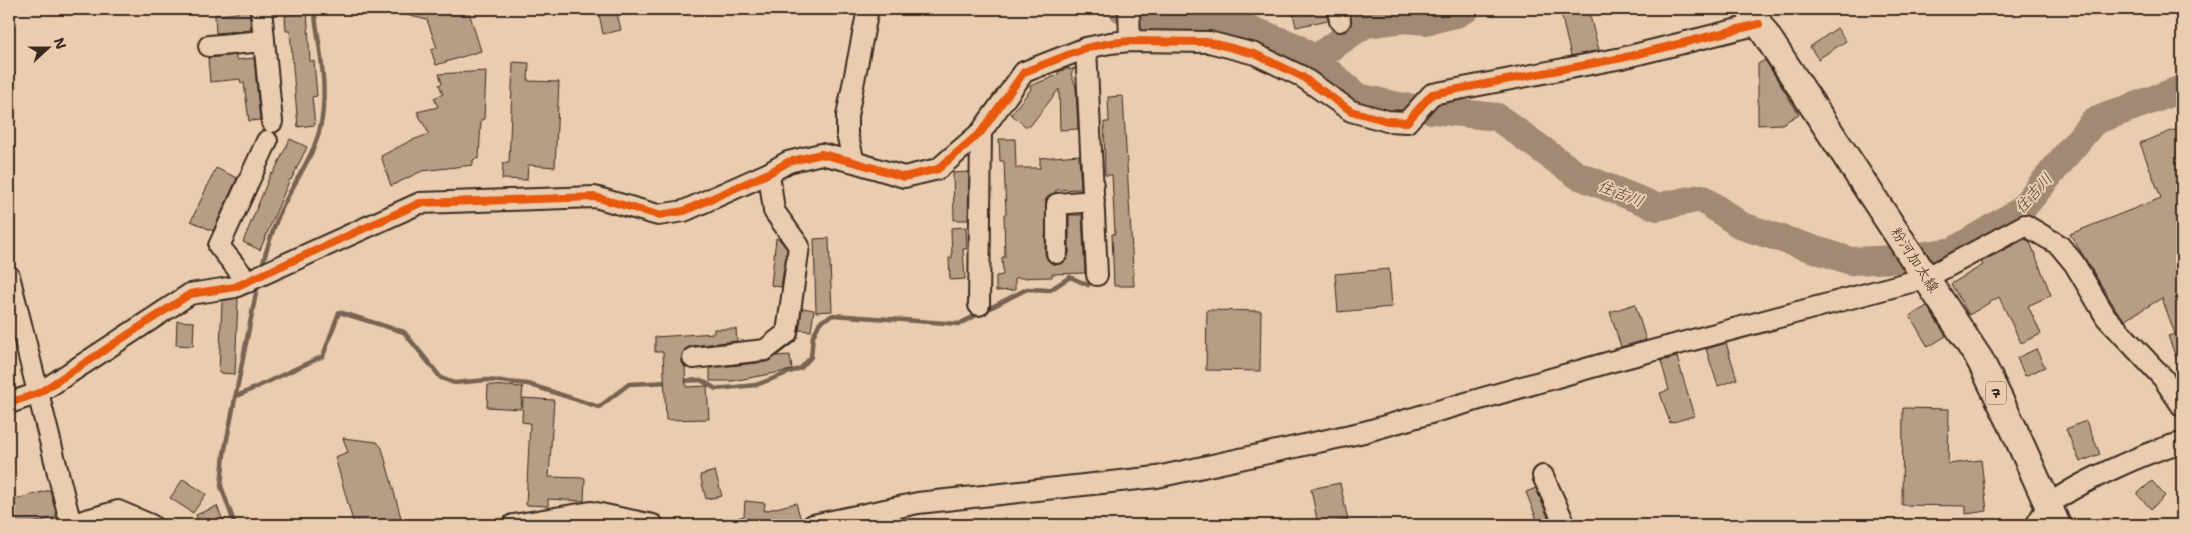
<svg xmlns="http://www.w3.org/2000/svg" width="2191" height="534" viewBox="0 0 2191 534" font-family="'Shantell Sans','Klee One',sans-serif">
<rect width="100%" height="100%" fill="#eacdb0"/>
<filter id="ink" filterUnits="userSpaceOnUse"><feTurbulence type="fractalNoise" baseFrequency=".02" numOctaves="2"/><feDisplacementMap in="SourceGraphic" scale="10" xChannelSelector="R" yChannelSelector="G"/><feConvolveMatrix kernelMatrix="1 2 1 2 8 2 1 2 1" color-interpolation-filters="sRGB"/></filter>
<g filter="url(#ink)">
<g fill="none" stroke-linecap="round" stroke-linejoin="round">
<path stroke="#786351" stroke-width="4.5" d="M262,266c6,-21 12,-43 22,-62 12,-25 30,-49 36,-76 9,-38 -1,-81 -6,-119
M680,381l21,-1 15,9 40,-4 45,-17 10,-11 2,-21 7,-14 13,-7 126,9 68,-35 23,1 20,-13 18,8
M235,397l88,-41 16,-44 65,20 37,46 13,5 33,-3 41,4 71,23 30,-23 41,-2
M235,525l-14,-39 3,-32 33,-166"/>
<path stroke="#a18973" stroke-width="28" d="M1122,9l43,11 52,-3 77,29 20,13 43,38 41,9 99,11 80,58 80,32 44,-9 41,28 109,35 47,-2 55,-8 67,-40 74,-90 88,-32
M1314,59l51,-35 39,-5 21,2 31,-7 10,-5"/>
</g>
<path fill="#b69d85" stroke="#3b2a1e" d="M238,9h11l2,21 -35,3 -1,-18 23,-2z
M289,9h18l3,52h4l3,35 -5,1 3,28 -17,2 -8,-96h-4l-1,-15 5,-1z
M400,9h68l13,42 -45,14 -5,-15 6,-2 -10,-28 -28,-7z
M598,9h18l5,21 -18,4z
M1292,9h34l2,11 -32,7z
M1560,9h28l11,41 -28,6z
M1837,28l9,13 -28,18 -8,-12z
M236,55v5l18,-2 6,62 -11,1 -5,-38h-3l-1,-4 -30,3 -2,-24z
M1765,60l34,54 -17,10 -24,1v-61z
M513,62l16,1 -1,18 31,1 -4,85 -27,-2 -1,15 -25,-1 1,-16h6z
M1069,68v2l6,-2 -4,6 5,13 2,42 -18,1 -1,-41 -29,37h-5l-14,-12 20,-25 -1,-3 28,-11v-3z
M486,71l-2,48 -3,1 -2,38 -6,2v5l-51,6 -31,15 -10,-30 29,-15 19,-7 -12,-22 21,-5 -4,-9 9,-4 -4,-9 3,-2 -3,-9z
M1123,96l11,190h-20l-2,-52h3l-3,-59h-7l-1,-53h5l-1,-25z
M2182,127v244h-1l-13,-35 7,-2 -13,-36 -37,22 -8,-9 -47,-77 91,-36 -21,-55z
M290,139l17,8 -16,33 -1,-1 -30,71 -17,-8 28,-69 2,1z
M999,139h16l1,29h24v-10l39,-3 2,34 -25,1v2l-10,7 -1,54 2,6 5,4h10l5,-4 2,-6v-38h13l3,58 -33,1v3l-37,1v12l-19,1v-15l7,-1 -1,-18h3l-1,-43h2l-2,-53h-4z
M216,168l21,10 -24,53 -22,-10z
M969,172l-1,48h-14l-1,-47z
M966,227l1,22h-4l2,30 -15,1 -1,-22h3l-1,-30z
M776,238l3,1 8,10 -6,38 -10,-2z
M829,238l3,73 -16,1 -2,-73z
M2025,239l5,3 21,53 -23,11 13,28 -20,9 -22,-46 -30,18 -18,-31 32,-19 -2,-3z
M1389,269l3,38 -54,5 -3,-38z
M238,298l-3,76 -16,-1 3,-72z
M1635,304l11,36 -25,7 -11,-35z
M1927,306l19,30 -18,11 -18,-31z
M802,308l12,2 -3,21 -12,-1z
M1207,310l54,1 -1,60 -54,-1z
M177,321l17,1 -1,24 -17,-1z
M714,329h22l1,12 -46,5 -6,3 -4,10 4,8 1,20 21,-1 2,33 -43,1 -3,-68h-8v-15l59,-4z
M1726,343l11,36 -19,7 -12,-37z
M2036,349l9,18 -20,9 -8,-18z
M790,355l2,15 -60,11h-22v-13l56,-6 10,-6z
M1677,357l17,59 -24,7 -10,-30 9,-3 -8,-29z
M488,385l35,2 -2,22 -34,-2z
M523,398l31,2 -5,77 36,1 -1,23 -36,-2v7l-22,-1 4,-82 -8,-1z
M1903,408l46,1 -1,55 33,-4 6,51 -21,3v-8l-64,-1z
M2086,421l14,33 -20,8 -14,-33z
M343,438l34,4 5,6 21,77h-21l-1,-3 -13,3h-14l-19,-68 13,-5z
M715,471l7,25 -16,3 -6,-24z
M183,479l23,15 -13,19 -23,-15z
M2152,481l13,15 -14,13 -14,-15z
M1340,483l8,37 -30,5 -7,-36z
M1536,488l12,29 1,8h-10l-13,-33z
M50,490l7,27 -33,8h-12l-3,-12v-12z
M745,501l20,2 -1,8 32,-8 5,17 -16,4 -48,-6 7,-2z
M217,506l8,19h-25l-4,-10z"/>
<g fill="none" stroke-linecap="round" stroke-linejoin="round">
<g stroke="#3b2a1e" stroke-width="24">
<path id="minor" d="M261,9l11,113
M1129,9l1,32
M1338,9l2,12
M209,46l54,-5
M1086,48l11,227
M854,162l-7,-28v-18l21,-107
M1057,253v-49l37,-3
M9,276l62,249
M248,282l-29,-36 48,-105
M979,305l2,-173
M693,358l72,-8 22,-17 12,-87 -25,-35 -5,-38
M9,403l30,-10 151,-99 45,-7 185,-84 175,-6 63,18 26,-4 85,-38 19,-11 33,-8 33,8 50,15 34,-8 43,-37 43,-60 62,-24 24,-5 20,-2 79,1 46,12 46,22 50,35 36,10 20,1 25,-28 190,-36 137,-34
M1543,476l22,49
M69,525l49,-14 33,14
M513,525l78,-13 62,13
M813,525l105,-22 239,-26 207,-45 246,-70 316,-84 99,-53 34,20 15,18 32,54 57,61 19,28
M2036,525c4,-6 8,-14 13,-19 18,-19 106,-58 133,-63"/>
</g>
<g stroke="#3b2a1e" stroke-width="30">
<path id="major" d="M1749,9l231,351 32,65 45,100"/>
</g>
<use href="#minor" stroke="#eacdb0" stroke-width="20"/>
<use href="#major" stroke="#eacdb0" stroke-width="26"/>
<g stroke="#eacdb0" stroke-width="11">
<path id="cycleway" d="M9,403l30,-10 151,-99 45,-7 185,-84 175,-6 63,18 26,-4 85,-38 19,-11 33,-8 33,8 50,15 34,-8 43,-37 43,-60 62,-24 24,-5 20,-2 79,1 46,12 46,22 50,35 36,10 20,1 25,-28 190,-36 137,-34"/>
</g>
<use href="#cycleway" stroke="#e8590c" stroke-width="8"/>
</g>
</g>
<g text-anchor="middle" stroke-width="4" stroke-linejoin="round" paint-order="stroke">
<rect fill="#eacdb0" stroke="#705b4a" stroke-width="1" x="1986" y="381.5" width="20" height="23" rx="4"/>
<g font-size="14" font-weight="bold" fill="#3b2a1e">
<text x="1996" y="398">7</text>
</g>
<g font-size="15" fill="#3b2a1e" stroke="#eacdb0">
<text transform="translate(1915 260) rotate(57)" y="5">粉河加太線</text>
</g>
<g font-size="16" font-style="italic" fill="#4f3d2f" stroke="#eacdb0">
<text transform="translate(1621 193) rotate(22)" y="6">住吉川</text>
<text transform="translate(2033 193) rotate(-48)" y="6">住吉川</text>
</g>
</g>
<rect width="2191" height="534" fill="none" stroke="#eacdb0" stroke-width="30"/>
<rect x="15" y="15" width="2161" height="504" fill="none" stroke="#3b2a1e" stroke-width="2" filter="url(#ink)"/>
<g transform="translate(48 48) rotate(69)" stroke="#eacdb0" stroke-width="4" paint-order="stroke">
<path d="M0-4L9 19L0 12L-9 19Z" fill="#3b2a1e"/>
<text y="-8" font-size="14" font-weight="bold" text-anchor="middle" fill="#3b2a1e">N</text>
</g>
</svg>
